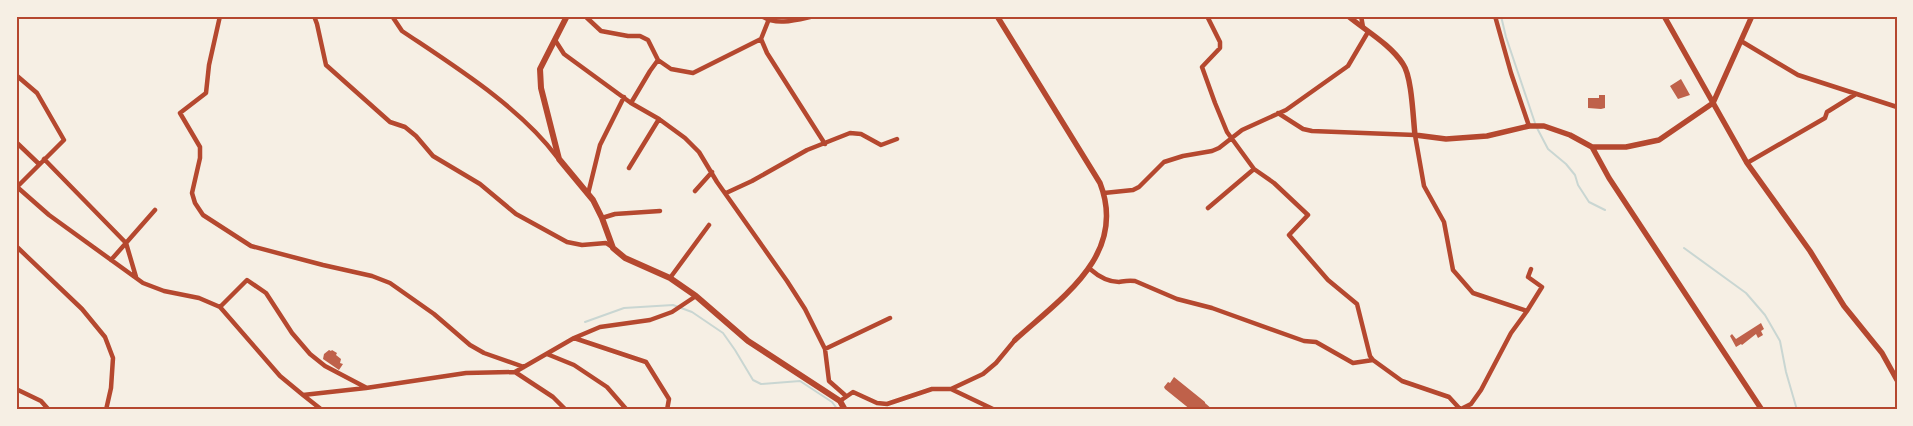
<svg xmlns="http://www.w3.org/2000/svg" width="1913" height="426" viewBox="0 0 1913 426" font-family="Roboto,sans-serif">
<rect width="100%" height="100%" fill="#f6efe4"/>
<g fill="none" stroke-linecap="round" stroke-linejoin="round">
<path stroke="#c9d6d2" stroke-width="2" d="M1501,16l5,21 29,86
M1537,128l11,21 18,15 9,11 3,10 11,17 16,8
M1684,248l62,45 19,22 15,26 6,31 11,38
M585,322l39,-14 49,-3 19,7 31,21 12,17 18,30 8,4 39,-3 32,21 6,8"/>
</g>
<path fill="#bf614a" d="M1681,79l9,16 -12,4 -8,-13z
M1599,95h6v13l-4,1 -13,-1v-10h11z
M1761,323l3,6 -3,2 2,4 -5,3 -2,-4 -14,11 -1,-1 -5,3 -6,-11 2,-2 4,5z
M329,350l2,1 1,-1 5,3 -1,2 5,4 -1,4 3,1 -4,6 -16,-11 1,-5z
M1174,377l31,25v1l8,7h-22l-26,-21 -1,-2 4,-5 2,1z"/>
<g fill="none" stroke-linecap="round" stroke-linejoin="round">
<path stroke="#b5482f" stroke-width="4.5" d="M220,16l-11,49 -3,28 -26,20 20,34v11l-8,35 3,10 8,12 48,31 72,19 49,11 18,7 44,31 36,31 14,8 40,14
M314,16l3,8 9,41 64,57 15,5 11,9 17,20 47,28 36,30 51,28 15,3 24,-2 6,4
M392,16l10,15c52,35 118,76 155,126
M585,16l16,15 27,5h12l8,4 10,20 -8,11 -19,32
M762,16c14,11 38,3 53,0
M1207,16l13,26v6l-18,19 13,36 12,29 27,37 20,14 34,32 -19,20 39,45 29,24 13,52 3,4 29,21 47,16 11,12
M1361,16l2,11
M1495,16l16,57 18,53
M769,19l-8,20 6,14 58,91
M555,40l9,14 67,49 28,16 26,19 14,14 18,30 70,99 18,28 20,40 4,32 17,15
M1741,41l57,34 99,32
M658,60l13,9 22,4 68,-34
M16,75l21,18 27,47 -47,47
M1278,113l25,16 9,2 103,4 9,51 20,36 9,48 20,23 54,18 -16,22 -30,57 -10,14 -12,6
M16,142l23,22
M44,159l82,84 -15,17
M1747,163l78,-45 2,-6 29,-18
M629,168l30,-49
M16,186l33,29 94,68 21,8 35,7 21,9 60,69 23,19 63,-7 100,-15 49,-1 59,-34 26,-11 50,-7 22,-8 24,-16
M695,191l17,-19
M726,193l26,-12 55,-31 43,-17 11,1 20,11 16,-6
M1104,193l29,-3 6,-3 25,-25 19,-6 29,-5 7,-3 23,-18 44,-20 62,-44 20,-34
M588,194l12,-49 24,-48
M1208,208l46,-39
M602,218l13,-4 45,-3
M16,246l66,63 23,28 8,21 -2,30 -5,22
M1090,269c8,7 17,13 29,13 6,-1 9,-2 16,-1l42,18 35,9 92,33 12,1 37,21 20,-3
M136,277l-10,-34 29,-33
M670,278l39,-53
M220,307l27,-27 19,13 26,40 18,21 15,12 40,21
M1527,311l15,-24 -14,-10 3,-8
M574,338l72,24 23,37 -2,11
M825,349l65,-31
M547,354l27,11 33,22 20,23
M515,372l38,25 13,13
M16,389l25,12 8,9
M951,389l44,21
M303,395l19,15
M840,401l13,-9 24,11 10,1 45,-15h19l32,-15 13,-11 19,-23"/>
<path stroke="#b5482f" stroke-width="5.5" d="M997,16l103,167c28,72 -39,115 -85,157
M1348,16c18,15 42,28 55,48 9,13 10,54 12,71l31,4 41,-3 42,-10h15l26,9 22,12h34l33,-7 54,-37 39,-87
M1664,16l83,147 63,88 34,55 38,47 15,27
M1592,147l17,31 153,232"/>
<path stroke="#b5482f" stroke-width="6" d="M567,16l-27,53 1,19 18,71 34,41 9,18 11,30 12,10 45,20 26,18 52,45 92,60 5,9"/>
</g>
<rect width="1913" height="426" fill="none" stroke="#f6efe4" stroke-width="35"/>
<rect x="18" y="18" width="1878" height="390" fill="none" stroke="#b5482f" stroke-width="2"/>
</svg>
